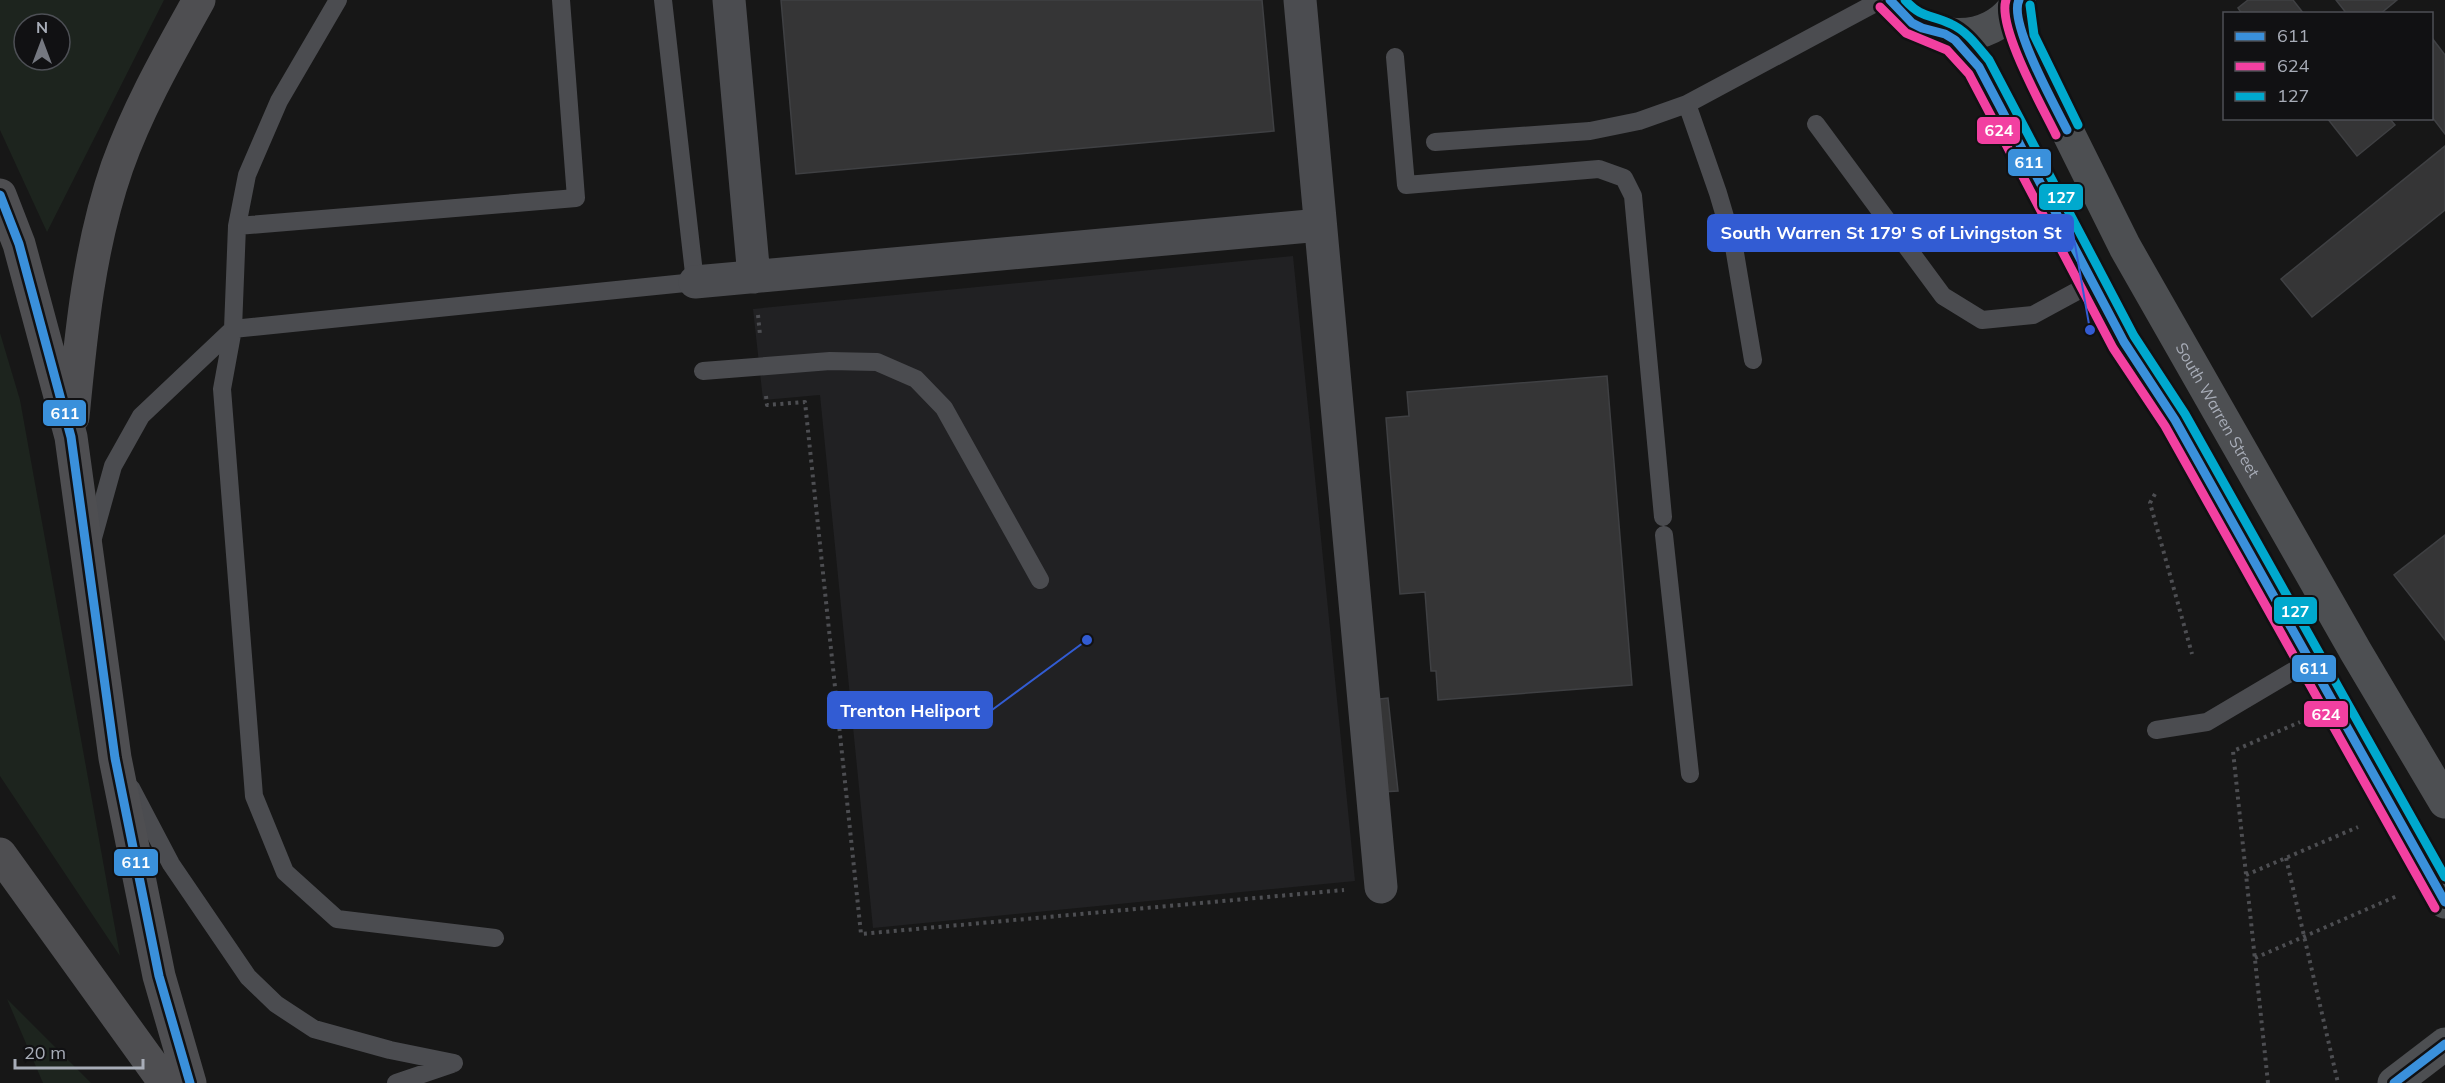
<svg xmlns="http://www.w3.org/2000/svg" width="2445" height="1083" viewBox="0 0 2445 1083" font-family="Mulish,sans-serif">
<rect width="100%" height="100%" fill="#171717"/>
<path fill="#212123" d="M1293,256l62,625 -482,47 -53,-533 -57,5 -10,-91z"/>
<path fill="#1d241e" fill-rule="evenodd" d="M0,0h164l-117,232 -47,-102zM24,24h36v36h-36z
M0,333l20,67 100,556 -120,-180z
M7,999l84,84h-48z"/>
<path fill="#353536" stroke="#3f4043" stroke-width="1.5" d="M781,0h481l12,131 -478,43z
M2248,0h45l11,14h-62l-4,-6z
M2336,0h61l-17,14h-33z
M2432,38l13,17v79l-13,-17z
M2327,118h62l6,7 -38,31z
M2445,146v64l-133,107 -31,-38z
M1607,376l25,309 -194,15 -2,-29h-5l-6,-79 -25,2 -14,-176 23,-2 -2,-24z
M2445,535v105l-51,-65z
M1388,698l10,93 -17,1 -10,-92z"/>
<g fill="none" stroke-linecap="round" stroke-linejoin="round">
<path stroke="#4d4e52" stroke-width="4" stroke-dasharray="3 4.5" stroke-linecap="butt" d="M758,315l2,20
M766,396l1,9 38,-3 56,532 483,-44
M2155,494l-5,9 42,151
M2286,858l52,225
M2246,875l112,-48
M2255,958l142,-62
M2268,1083l-35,-332 67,-29"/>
<path stroke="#4b4c50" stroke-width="18" d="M338,0l-59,101 -32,74 -10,51 -4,103 -11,60 32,407 31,76 52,47 158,19
M1395,57l11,128 193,-16 25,9 9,18 30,321
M1687,104l31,89 16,54 19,113
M1816,124l127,172 39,24 51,-5 59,-32
M1435,142l155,-11 49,-10 48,-17 194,-104
M237,226l339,-28 -15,-198
M703,371l127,-10 47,1 39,17 28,29 96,172
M1664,535l26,239
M93,538l20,-72 28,-50 92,-87 462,-47 -32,-282
M2156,730l51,-8 103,-61
M131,788l40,76 77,113 28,27 38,25 76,21 64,13
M396,1083l56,-19"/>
<path stroke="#4b4c50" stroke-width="33" d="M729,0l25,277
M1300,0l81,887
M695,282l625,-57"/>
<g stroke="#4d4f52" stroke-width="33">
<path d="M1890,0c31,41 100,51 129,0"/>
<path id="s1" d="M2016,6l7,33 7,17 95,191 231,405 89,150"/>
<path d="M1947,35c21,18 35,37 49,61l128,246 51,78 270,482"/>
<path d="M2394,1083l51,-39"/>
</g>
<path stroke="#4e4e51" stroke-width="33" d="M0,195l19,49 52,193 44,321 44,218 31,107
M73,417c8,-84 16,-169 44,-250 21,-59 52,-113 82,-167
M0,854l165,229"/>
<g stroke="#111113" stroke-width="14">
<path id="bus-1" d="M1890,0l22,23 10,5 23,6 10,6 24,27 145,275 51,78 270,482
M2019,0c-11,22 36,106 48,130
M0,195l19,49 52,193 44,321 44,218 31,107
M2394,1083l51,-39"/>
</g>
<g stroke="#111113" stroke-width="14">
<path id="bus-2" d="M2006,0c-9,27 37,108 50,135
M1880,7l26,26 41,17 22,24 144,274 52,78 270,482"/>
</g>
<g stroke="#111113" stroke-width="14">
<path id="bus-3" d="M1905,0c17,19 26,14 46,24 16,7 27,23 38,36l145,276 51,78 260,463
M2030,5l4,30 44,90"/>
</g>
<use href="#bus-1" stroke="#3a90db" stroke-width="9"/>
<use href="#bus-2" stroke="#f240a1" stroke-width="9"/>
<use href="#bus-3" stroke="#00a9ce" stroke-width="9"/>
</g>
<g text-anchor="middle" stroke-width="5" stroke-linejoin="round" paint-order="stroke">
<g font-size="16" fill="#a8adb8" stroke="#111113">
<text dy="6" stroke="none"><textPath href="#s1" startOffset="453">South Warren Street</textPath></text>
</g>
</g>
<path fill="none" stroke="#325cd3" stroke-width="2" d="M2090 330L2073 233M1087 640L992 710"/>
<g fill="#325cd3" stroke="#111113" stroke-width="2">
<circle cx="2090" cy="330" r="6"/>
<circle cx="1087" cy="640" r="6"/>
</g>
<g fill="#325cd3" stroke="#325cd3" stroke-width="2">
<rect x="1708" y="215" width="365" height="36" rx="6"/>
<rect x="828" y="692" width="164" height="36" rx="6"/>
</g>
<g font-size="18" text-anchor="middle" font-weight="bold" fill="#fff">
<text x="1891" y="239">South Warren St 179' S of Livingston St</text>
<text x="910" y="717">Trenton Heliport</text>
</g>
<g stroke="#111113" stroke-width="2">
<rect x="1976" y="116" width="45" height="29" rx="6" fill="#f240a1"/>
<rect x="2007" y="148" width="45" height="29" rx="6" fill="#3a90db"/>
<rect x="2038" y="183" width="46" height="28" rx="6" fill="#00a9ce"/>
<rect x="42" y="399" width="45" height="28" rx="6" fill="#3a90db"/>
<rect x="2273" y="596" width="45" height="29" rx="6" fill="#00a9ce"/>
<rect x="2291" y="654" width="46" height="29" rx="6" fill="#3a90db"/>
<rect x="2303" y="700" width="46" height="28" rx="6" fill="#f240a1"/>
<rect x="113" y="848" width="46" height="29" rx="6" fill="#3a90db"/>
</g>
<g font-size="16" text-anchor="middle" font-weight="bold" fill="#fff">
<text x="1999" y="136">624</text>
<text x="2029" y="168">611</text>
<text x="2061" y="203">127</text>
<text x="65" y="419">611</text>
<text x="2295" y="617">127</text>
<text x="2314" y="674">611</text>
<text x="2326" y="720">624</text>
<text x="136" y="868">611</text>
</g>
<rect x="2223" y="12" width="210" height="108" fill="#111113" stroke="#4d4f55" stroke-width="1.5"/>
<rect x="2235" y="32" width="30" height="9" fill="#3a90db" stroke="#4d4f55" stroke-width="1.5"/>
<text x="2277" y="42" font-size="18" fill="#a8adb8">611</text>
<rect x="2235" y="62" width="30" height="9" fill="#f240a1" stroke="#4d4f55" stroke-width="1.5"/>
<text x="2277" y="72" font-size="18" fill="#a8adb8">624</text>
<rect x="2235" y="92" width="30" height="9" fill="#00a9ce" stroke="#4d4f55" stroke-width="1.5"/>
<text x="2277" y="102" font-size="18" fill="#a8adb8">127</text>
<g transform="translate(42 42)"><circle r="28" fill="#111113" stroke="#4d4f55" stroke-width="1.5"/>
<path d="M0-4.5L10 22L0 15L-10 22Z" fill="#757880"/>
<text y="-9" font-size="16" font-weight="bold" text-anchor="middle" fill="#a8adb8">N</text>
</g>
<path d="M15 1059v9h128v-9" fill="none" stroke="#a8adb8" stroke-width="3"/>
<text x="24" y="1059" font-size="18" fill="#a8adb8" stroke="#111113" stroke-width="4.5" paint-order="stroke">20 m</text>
</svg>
